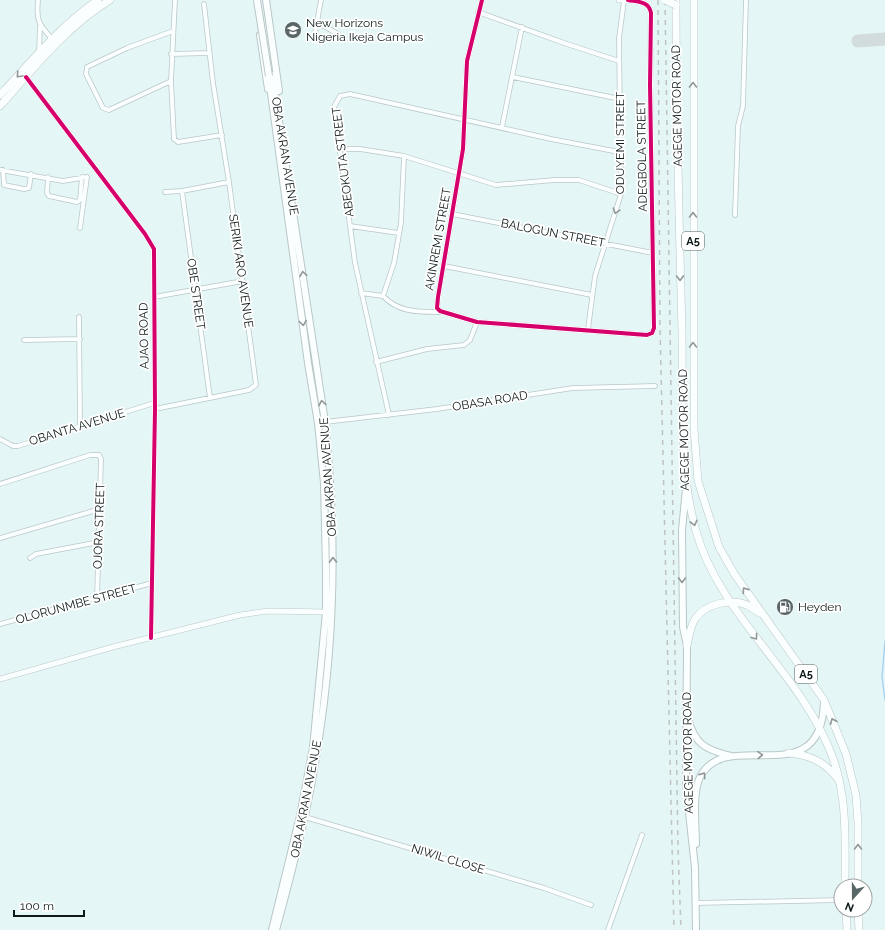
<svg xmlns="http://www.w3.org/2000/svg" width="885" height="930" viewBox="0 0 885 930" font-family="Raleway,sans-serif">
<rect width="100%" height="100%" fill="#e5f6f7"/>
<g fill="none" stroke-linecap="round" stroke-linejoin="round">
<path stroke="#a9d4ef" stroke-width="1.5" d="M885,641l-3,36 3,23"/>
<path stroke="#d2dcdc" stroke-width="13" d="M858,41l27,-2"/>
<g stroke="#bac7c8" stroke-width="5.5">
<path id="minor" d="M38,0c-2,21 1,24 14,39
M175,0l-4,81 3,58 4,3 44,-7
M478,12l89,32 52,17
M317,22l21,12
M315,33l6,-33
M39,53l1,-27
M171,54l38,-1
M26,77l119,157 9,15 1,160 -4,229
M513,77l107,22
M171,81l-62,29 -6,-2 -17,-34 1,-7 40,-19 46,-17
M502,127l20,-100
M341,149h19l44,7 92,29 59,-5h24l42,14
M0,170l63,11 24,-4 -7,51
M3,170l1,15 20,4 5,-1 2,-14
M48,177l-1,16 2,3 28,6 3,-2 2,-23
M182,191l28,207
M165,192l17,-1 47,-9
M452,214l201,39
M735,215l3,-89 5,-20 3,-106
M350,226l49,7
M444,266l148,29
M361,293l22,3 11,-33 7,-40 3,-67
M383,296c16,17 36,16 58,16
M154,297l89,-16
M79,317l1,110
M588,329l7,-53 26,-82 -2,-156 5,-37
M24,340l56,-1
M376,362l51,-13 37,-4 6,-5 7,-18
M155,409l94,-19 7,-5 -27,-203 -16,-99 -9,-79
M389,415l-34,-152 -21,-156 6,-11 10,-2 201,45 68,13
M325,422l112,-13 136,-21 82,-2
M0,439l13,7h5l136,-43
M0,484l90,-29h9l2,4 -4,139
M0,538l100,-29
M30,558l6,-4 63,-12
M0,624l152,-41
M305,817l239,71 47,17
M696,903l145,-3
M608,930l34,-95"/>
</g>
<g stroke="#bac7c8" stroke-width="6">
<path id="tertiary" d="M482,0l-15,61 -4,88 -25,148 -1,11 3,3 37,11 170,13 5,-2 2,-5 -4,-243 1,-72c-2,-12 -13,-11 -23,-13
M619,0h8
M0,679l113,-32 127,-32 28,-4 60,1"/>
</g>
<g stroke="#bac7c8" stroke-width="8">
<path id="secondary" d="M266,0l13,91
M260,35l8,54
M272,75l53,347c12,109 10,220 -8,329 -9,60 -25,120 -41,179
M270,86l38,277 10,60 6,60 2,87v42l-13,136 -13,68 -28,114
M686,489l-4,41 1,97 4,19 -1,138 9,84 1,62
M688,718c6,26 18,32 43,38
M696,844c0,-18 -4,-50 4,-67 27,-52 121,19 124,-75"/>
</g>
<g stroke="#bac7c8" stroke-width="8">
<path id="primary" d="M0,95c31,-33 61,-70 98,-95
M0,106c34,-38 66,-79 110,-106"/>
</g>
<g stroke="#bac7c8" stroke-width="8">
<path id="trunk" d="M676,0c0,110 3,221 6,331 1,66 -4,136 14,200 24,85 103,140 135,222 17,43 14,88 14,133
M694,0v429l4,52 21,66 16,28 89,125 22,54 10,41 2,28v63
M687,646c2,-9 3,-19 8,-27 10,-15 35,-21 52,-14 4,2 9,6 13,8
M789,753c21,2 36,9 49,26
M846,910l1,20
M858,910l1,20"/>
</g>
<use href="#minor" stroke="#fbfefe" stroke-width="4"/>
<use href="#tertiary" stroke="#fbfefe" stroke-width="5"/>
<use href="#secondary" stroke="#fbfefe" stroke-width="6"/>
<use href="#primary" stroke="#fbfefe" stroke-width="7"/>
<use href="#trunk" stroke="#fbfefe" stroke-width="7"/>
<path stroke="#bec2c2" stroke-width="1.5" stroke-dasharray="5 5" stroke-linecap="butt" d="M658,0l2,327 14,603
M665,0l13,849 3,81"/>
<g stroke="#bac7c8" stroke-width="8" stroke-linecap="butt">
<path id="secondary-bridge" d="M257,0l12,76"/>
</g>
<g stroke="#bac7c8" stroke-width="8" stroke-linecap="butt">
<path id="primary-bridge" d="M665,0l11,5"/>
</g>
<use href="#secondary-bridge" stroke="#fbfefe" stroke-width="6"/>
<use href="#primary-bridge" stroke="#fbfefe" stroke-width="7"/>
<g stroke="#fff" stroke-width="6">
<path id="cycleway" d="M482,0l-15,61 -4,88 -25,148 -1,11 3,3 37,11 170,13 5,-2 2,-5 -4,-243 1,-72c-2,-12 -13,-11 -23,-13
M26,77l119,157 9,15 1,160 -4,229"/>
</g>
<use href="#cycleway" stroke="#d6006c" stroke-width="4"/>
</g>
<defs><path id="oneway-chevron" d="M-2-3.5L2.5 0L-2 3.5" fill="none" stroke-width="1.6" stroke-linecap="round" stroke-linejoin="round"/></defs>
<g stroke="#909797">
<use href="#oneway-chevron" transform="translate(19 75) rotate(133)"/>
<use href="#oneway-chevron" transform="translate(693 85) rotate(-90)"/>
<use href="#oneway-chevron" transform="translate(616 211) rotate(108)"/>
<use href="#oneway-chevron" transform="translate(693 215) rotate(-90)"/>
<use href="#oneway-chevron" transform="translate(303 274) rotate(-99)"/>
<use href="#oneway-chevron" transform="translate(680 278) rotate(89)"/>
<use href="#oneway-chevron" transform="translate(303 323) rotate(82)"/>
<use href="#oneway-chevron" transform="translate(693 345) rotate(-90)"/>
<use href="#oneway-chevron" transform="translate(322 403) rotate(-99)"/>
<use href="#oneway-chevron" transform="translate(694 523) rotate(76)"/>
<use href="#oneway-chevron" transform="translate(333 560) rotate(-91)"/>
<use href="#oneway-chevron" transform="translate(682 580) rotate(90)"/>
<use href="#oneway-chevron" transform="translate(745 590) rotate(-125)"/>
<use href="#oneway-chevron" transform="translate(755 637) rotate(53)"/>
<use href="#oneway-chevron" transform="translate(833 721) rotate(-113)"/>
<use href="#oneway-chevron" transform="translate(760 755) rotate(-3)"/>
<use href="#oneway-chevron" transform="translate(703 775) rotate(-55)"/>
<use href="#oneway-chevron" transform="translate(858 847) rotate(-90)"/>
</g>
<defs>
<g id="school-disc" transform="scale(0.9)"><circle r="9.5" fill="#596667" stroke="#fff"/><path d="M0-5L7-2L0 1L-7-2ZM-4 1L0 2.5L4 1V4Q0 6-4 4Z" fill="#fff"/></g>
<g id="fuel-disc" transform="scale(0.9)"><circle r="9.5" fill="#596667" stroke="#fff"/><path d="M-5.5-6h7V0h2V4h1.3V-2.5L3-4.5l.8-.8L6-3V5H2.5V1h-1V6h-7ZM-4.2-4.7v3.2H.2V-4.7Z" fill="#fff"/></g>
</defs>
<g fill-rule="evenodd">
<use href="#school-disc" x="293" y="30"/>
<use href="#fuel-disc" x="785" y="607"/>
</g>
<g text-anchor="middle" stroke-width="3.5" stroke-linejoin="round" paint-order="stroke">
<g fill="#fff" stroke="#565e5e" stroke-width="1">
<rect x="682" y="232" width="22" height="18" rx="3"/>
<rect x="795" y="665" width="22" height="18" rx="3"/>
</g>
<g font-size="11" font-weight="bold" fill="#0e1919">
<text x="693" y="245">A5</text>
<text x="806" y="678">A5</text>
</g>
<g font-size="12" fill="#0e1919" stroke="#fff" text-anchor="start">
<text x="306" y="27">New Horizons<tspan x="306" dy="14">Nigeria Ikeja Campus</tspan></text>
<text x="798" y="611">Heyden</text>
</g>
<g font-size="12" fill="#0e1919" stroke="#fff">
<text transform="translate(677 106) rotate(-91)" y="4">AGEGE MOTOR ROAD</text>
<text transform="translate(620 143) rotate(-90)" y="4">ODUYEMI STREET</text>
<text transform="translate(285 156) rotate(81)" y="4">OBA AKRAN AVENUE</text>
<text transform="translate(642 156) rotate(-91)" y="4">ADEGBOLA STREET</text>
<text transform="translate(343 162) rotate(-97)" y="4">ABEOKUTA STREET</text>
<text transform="translate(553 233) rotate(11)" y="4">BALOGUN STREET</text>
<text transform="translate(438 239) rotate(-80)" y="4">AKINREMI STREET</text>
<text transform="translate(241 271) rotate(82)" y="4">SERIKI ARO AVENUE</text>
<text transform="translate(196 294) rotate(82)" y="4">OBE STREET</text>
<text transform="translate(144 336) rotate(-91)" y="4">AJAO ROAD</text>
<text transform="translate(490 401) rotate(-9)" y="4">OBASA ROAD</text>
<text transform="translate(77 427) rotate(-17)" y="4">OBANTA AVENUE</text>
<text transform="translate(684 430) rotate(-91)" y="4">AGEGE MOTOR ROAD</text>
<text transform="translate(328 477) rotate(-94)" y="4">OBA AKRAN AVENUE</text>
<text transform="translate(99 526) rotate(-88)" y="4">OJORA STREET</text>
<text transform="translate(76 604) rotate(-15)" y="4">OLORUNMBE STREET</text>
<text transform="translate(688 753) rotate(-91)" y="4">AGEGE MOTOR ROAD</text>
<text transform="translate(306 799) rotate(-79)" y="4">OBA AKRAN AVENUE</text>
<text transform="translate(448 859) rotate(17)" y="4">NIWIL CLOSE</text>
</g>
</g>
<g transform="translate(853 898) rotate(201)"><circle r="19" fill="#ffffff" stroke="#9fa3a3"/>
<path d="M0-3L7 15L0 10L-7 15Z" fill="#596667"/>
<text y="-6" font-size="11" font-weight="bold" text-anchor="middle" fill="#0e1919">N</text>
</g>
<path d="M14 910v6h70v-6" fill="none" stroke="#0e1919" stroke-width="2"/>
<text x="20" y="910" font-size="12" fill="#0e1919" stroke="#ffffff" stroke-width="3" paint-order="stroke">100 m</text>
</svg>
